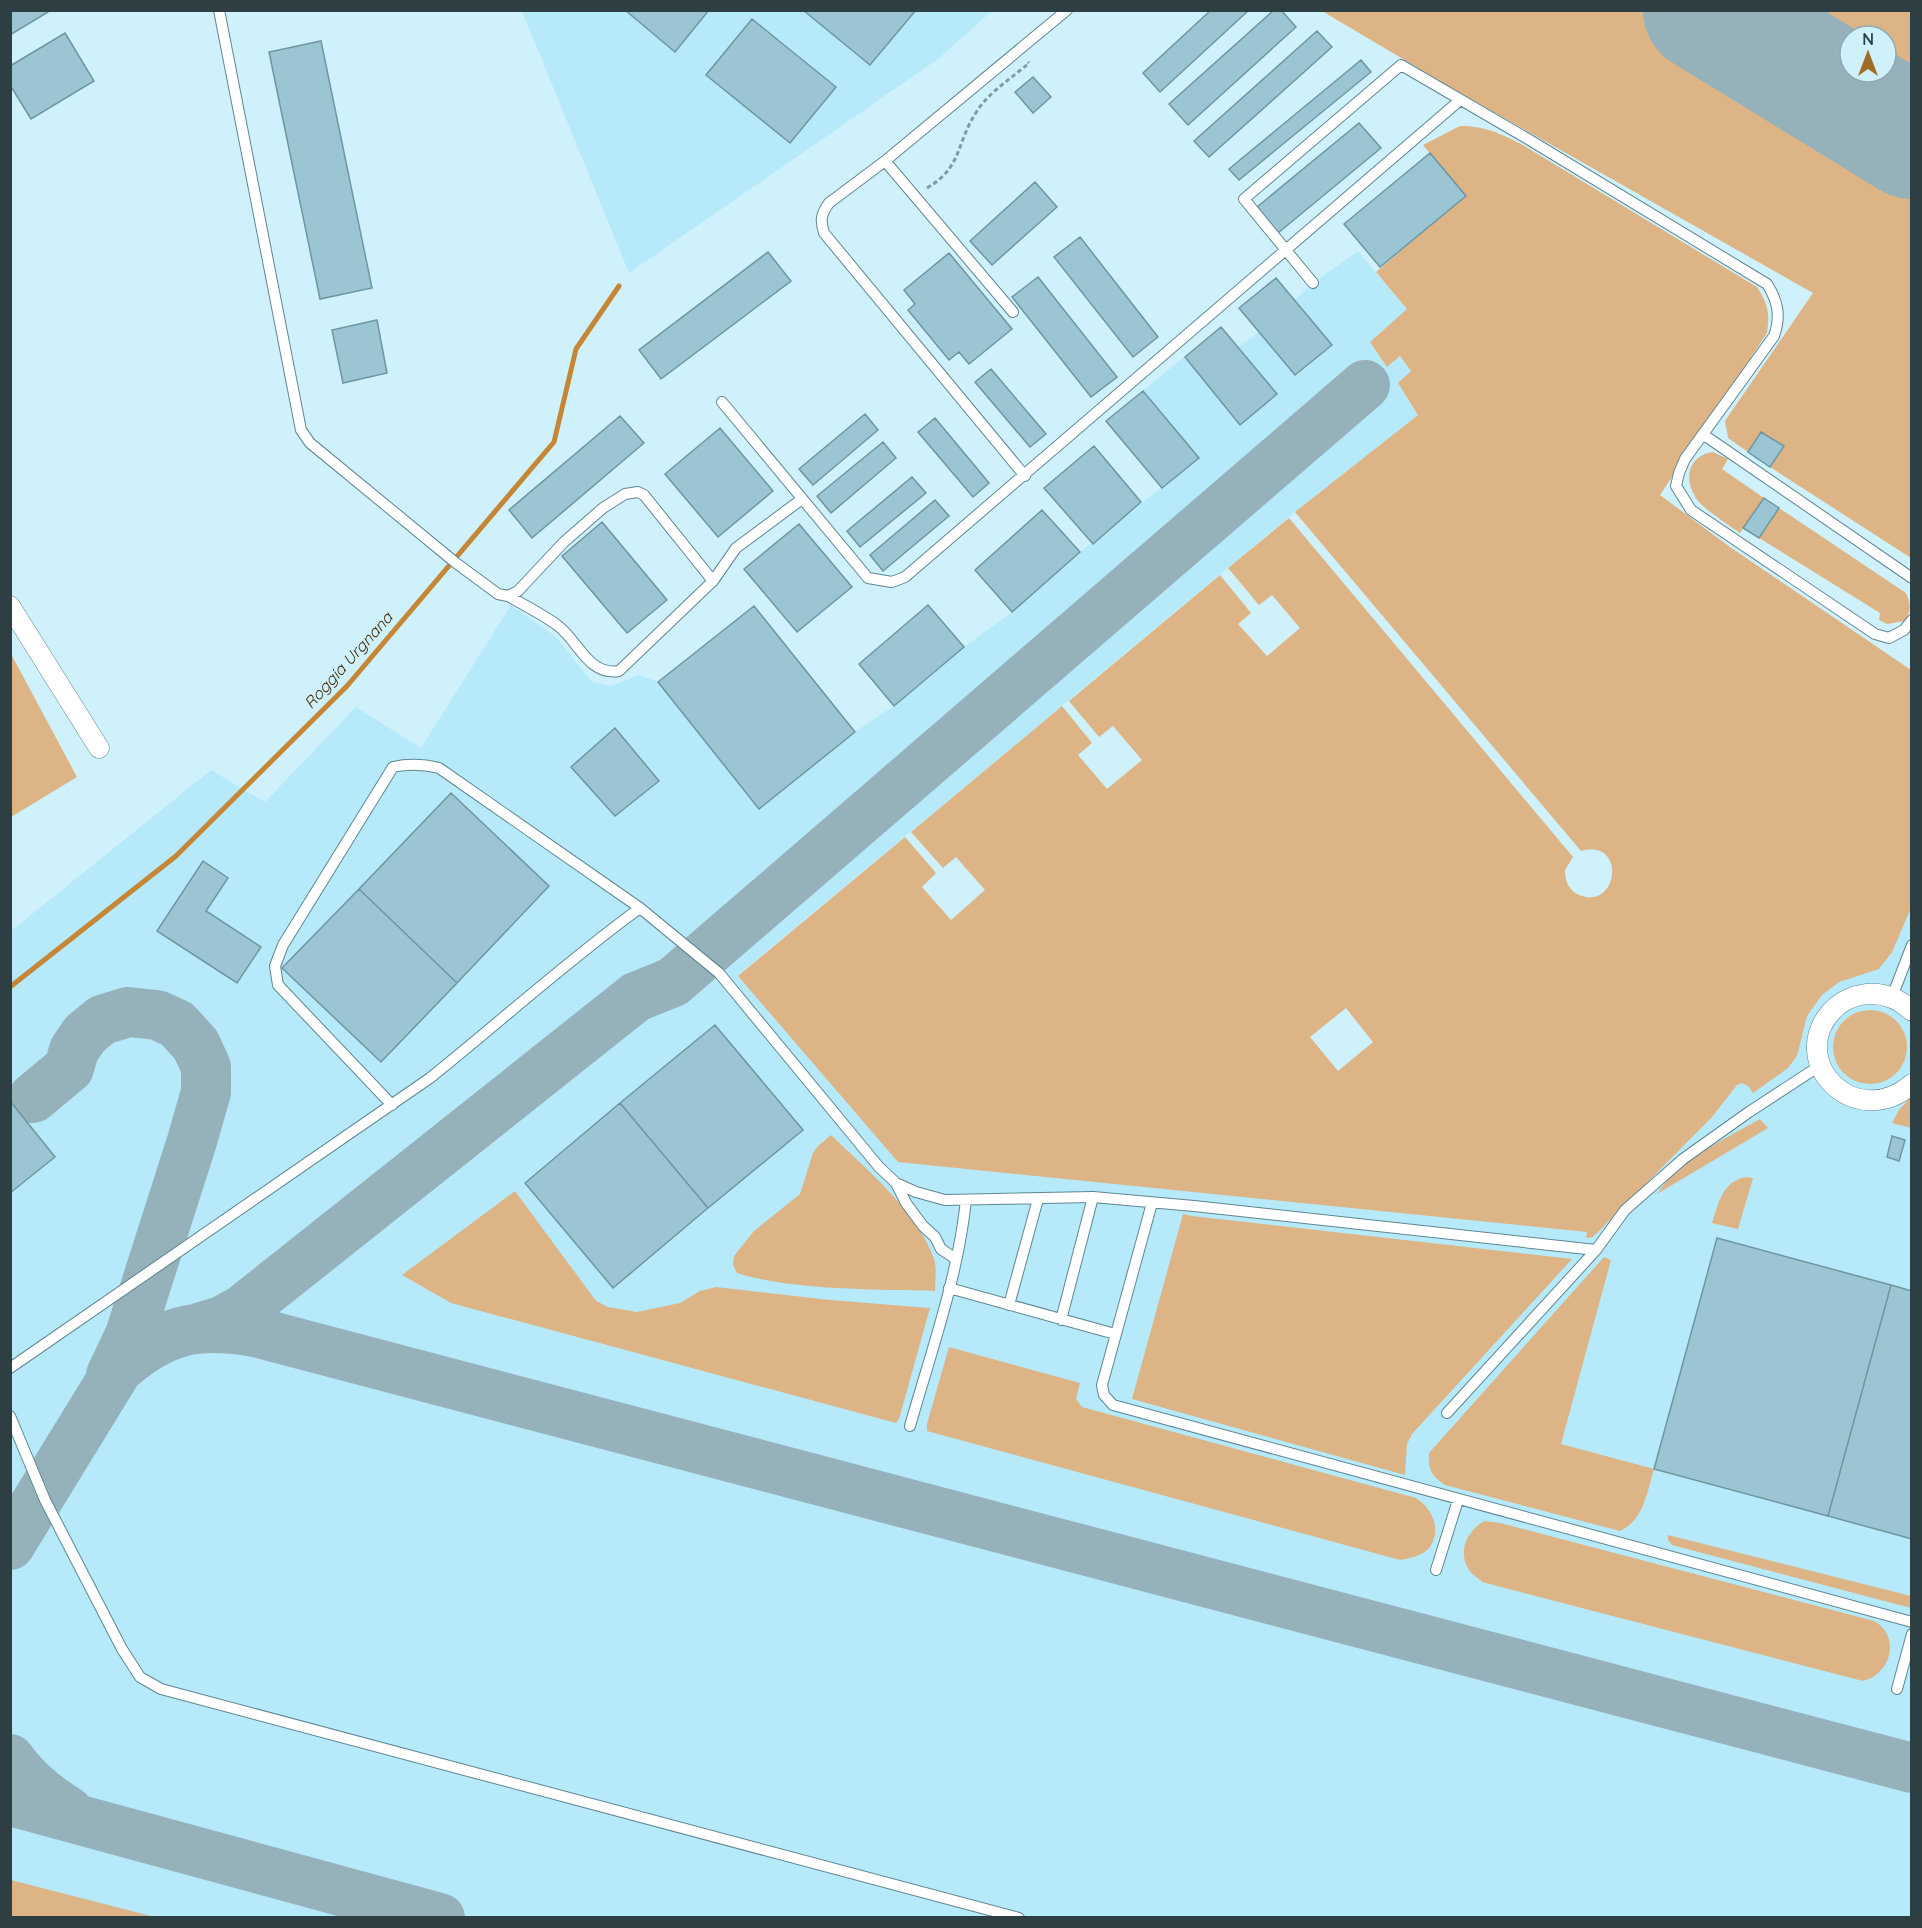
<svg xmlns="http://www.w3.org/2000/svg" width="1922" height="1928" viewBox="0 0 1922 1928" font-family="Quicksand,sans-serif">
<rect width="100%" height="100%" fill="#cff1fb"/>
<path fill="#b6eafa" d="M522,11h470l-54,48 -309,214z
M1358,251l49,58 -20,58 13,-11 11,15 -13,12 20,32 -123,97 -557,463 850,257 323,-359v1044l-1900,1v-987l200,-161 54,32 91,-95 65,41 90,-143 44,31 37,46 19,4 28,-11 19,7 101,126 96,-76 39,-26 70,-59 48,-35 68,-60 118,-94 -55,-67 41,-34 56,67 37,-30 -39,-47 21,-15 36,43 37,-30 -37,-45 18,-17z"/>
<path fill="#ddb485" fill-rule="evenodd" d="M1322,11h334l255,155v392l-141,-91 13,-21 -22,-14 -13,20 -20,-14 -3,-17 88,-128 -346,-196z
M1757,11h154v94l-53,-33h28v-36h-36v31z
M1460,126c25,0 39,7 61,18l236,143c11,17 13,26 10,46l-107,162 70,52 181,123v238l-19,44 -13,17 -40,13 -17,13 -15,21 -10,40 -9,12 -35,25 -5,-7 -6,-3 -5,2 -25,32 -119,120 -7,1 1,-6 -689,-70 -160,-186 167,-139 31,36 -14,14 29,33 34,-30 -29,-33 -13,11 -32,-36 151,-126 30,37 -14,12 29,34 35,-29 -29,-34 -14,11 -30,-36 151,-126 31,38 -13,11 29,32 33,-28 -28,-33 -13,10 -31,-37 61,-50 284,339 -8,13c0,10 3,19 12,24 41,20 51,-56 4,-43l-286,-339 123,-97 -20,-32 13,-12 -11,-15 -13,11 -17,-25 37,-33 -31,-37 89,-76 -42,-51zM1346,1008l27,34 -35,29 -28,-34z
M1713,452l15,7 -6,10 42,29 -24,35c-13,-9 -27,-18 -38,-28 -19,-18 -18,-49 11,-53z
M1779,508l127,85c5,11 5,18 -1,28l-18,3 -8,-4 1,-7 -121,-75z
M10,652l67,125 -66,40h-1z
M1833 1047a37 37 0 1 1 74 0a37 37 0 1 1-74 0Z
M1911,1097v31l-19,-5 7,-13z
M1760,1119l8,9 -111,66c23,-35 68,-55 103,-75z
M831,1135c35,34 87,77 103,124 3,9 1,23 1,32 -62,-2 -140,0 -198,-18l-4,-8 1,-9 20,-25 46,-37 13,-41 5,-7z
M1746,1177l7,1 -15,51 -26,-6c7,-21 10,-41 34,-46z
M515,1191l81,110 12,6 29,5 43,-9 20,-12 16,-4 114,13 100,8 -31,111 -3,4 -445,-120 -49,-28z
M1183,1214l9,2 380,43 -160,175 -5,10 -2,31 -273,-76z
M1604,1257l7,3 -50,184 93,25c-7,23 -10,51 -34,62l-175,-46c-14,-9 -17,-16 -16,-32z
M949,1347l131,36 -4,16 6,8 334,91c16,10 26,31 14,49 -7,9 -20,11 -30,13l-473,-129v-7z
M1485,1521l15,2 374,98c21,11 21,39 2,54 -3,3 -9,4 -13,6l-381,-99c-3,-4 -10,-7 -13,-12 -12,-18 -2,-40 16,-49z
M1668,1535l243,61v12l-239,-63 -4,-5z
M11,1880l144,37h-144z"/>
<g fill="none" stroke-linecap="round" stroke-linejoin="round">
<path stroke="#c58736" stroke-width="5" d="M10,987l166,-131 171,-170 207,-244 22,-93 43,-63"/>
<path stroke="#95b1ba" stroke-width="50" d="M33,1098l36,-30 5,-18 11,-16 17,-14 26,-8 29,3 20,9 19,21 10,22v25l-14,49 -62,194 -19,40
M199,1328l23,-7 20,-11 394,-313 37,-15 692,-597
M10,1545l108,-176c45,-40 79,-47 137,-37l1657,436
M10,1759c16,23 35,38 58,52
M10,1801l430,117"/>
<path stroke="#95b1ba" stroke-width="124" d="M1705,10l207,127"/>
</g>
<path fill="#9bc5d2" stroke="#6e96a2" stroke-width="1.5" d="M10,10h38v2l-38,23z
M625,10h84l-34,42z
M803,10h113l-46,55z
M1211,10h38l-89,82 -17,-19z
M1274,10h7l15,17 -108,98 -19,-21z
M752,19l84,68 -46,56 -84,-68z
M1317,31l15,16 -123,110 -15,-16z
M65,33l29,48 -63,38 -21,-34v-19z
M321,41l51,247 -52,11 -51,-247z
M1361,60l10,12 -132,108 -10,-11z
M1033,77l18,20 -18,16 -18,-21z
M1359,123l22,25 -103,85 -21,-26z
M1430,153l36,43 -86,71 -36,-43z
M1035,182l22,25 -65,58 -22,-24z
M1080,237l78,100 -25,20 -79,-100z
M768,252l23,29 -130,98 -22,-29z
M949,253l63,76 -43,35 -10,-12 -10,8 -41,-50 7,-6 -11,-14z
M1038,277l79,100 -26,20 -79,-100z
M1276,278l56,67 -37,30 -56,-67z
M377,320l10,53 -44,10 -11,-53z
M1221,327l56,67 -37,31 -55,-68z
M991,369l55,65 -16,13 -55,-65z
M1143,391l56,67 -37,30 -56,-67z
M865,414l13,16 -65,55 -14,-16z
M620,416l24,27 -112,95 -23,-28z
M935,418l54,65 -16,14 -55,-65z
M720,428l53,63 -55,46 -53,-63z
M1761,432l23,14 -14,21 -22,-15z
M883,442l13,16 -65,55 -14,-17z
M1094,446l47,56 -48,42 -49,-56z
M912,477l14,16 -66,54 -13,-16z
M1764,498l15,10 -20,30 -16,-10z
M935,500l14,16 -66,55 -13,-16z
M1042,510l38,42 -68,60 -37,-42z
M602,522l65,78 -40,33 -65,-77z
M799,524l53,63 -55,45 -53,-63z
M928,605l36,42 -70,59 -35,-42z
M754,606l101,126 -96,77 -101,-127z
M615,728l44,53 -44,35 -44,-49z
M451,793l98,93 -92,97 -98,-94z
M203,861l25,17 -22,33 55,36 -24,36 -80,-52z
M359,889l98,94 -76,79 -99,-94z
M715,1025l88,105 -95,78 -88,-105z
M10,1101l45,56 -45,36z
M620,1103l88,105 -95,80 -88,-105z
M1892,1136l13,4 -6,21 -12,-4z
M1717,1238l174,47 -63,231 -174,-47z
M1891,1285l21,6v248l-84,-23z"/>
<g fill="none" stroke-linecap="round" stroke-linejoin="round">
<g stroke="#5f8692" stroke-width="12">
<path id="service" d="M219,10l82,420 9,13 146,120 42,31 10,2 10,-5 46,-49 39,-34 22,-14 13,-2 6,3 69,86
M885,161l128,151
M1313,283l-69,-84 157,-134 127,74 239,145c11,17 14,32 7,52l-89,123 -6,14 -3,13 15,24 184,124 14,4 15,-8 8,-10
M722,402l146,176 24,4 13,-5 554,-476
M1704,435l208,143
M1025,476l-201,-243c-4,-13 -3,-19 5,-30l56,-42 182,-151
M508,596c16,9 34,18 49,29 22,16 31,51 62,46l94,-90 23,-33 66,-49
M1892,997l20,-52
M392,1105l-114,-120 -3,-19 8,-21 110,-178c17,-4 30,-3 46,1l201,140 79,65 160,194 17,16 20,9 29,8 148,-3 101,9 402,44
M896,1183l10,20 17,23 12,11 6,12 15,10
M1152,1203l-50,182 2,10 9,10 799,217
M949,1288l166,46
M1009,1305l29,-106
M1061,1320l32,-123
M10,1368l420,-290c70,-56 137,-117 210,-170
M1447,1413l149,-163 29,-40 58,-51 66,-47 72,-47
M10,1416l35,84 77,149 18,28 21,12 858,229
M910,1426c21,-74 48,-149 56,-226
M1436,1570l22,-70
M1897,1689l15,-55"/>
</g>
<g stroke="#5f8692" stroke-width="21">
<path id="minor" d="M10,606l89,142
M1912,1011c-14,-13 -31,-20 -51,-16 -12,2 -23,9 -31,18 -42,51 26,119 82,71"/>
</g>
<path stroke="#819ba2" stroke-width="3" stroke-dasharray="4.5 3" stroke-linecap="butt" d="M927,188c36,-21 29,-46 50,-77 12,-19 35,-33 52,-48l-1,-1"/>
<use href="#service" stroke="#fff" stroke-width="10"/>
<use href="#minor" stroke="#fff" stroke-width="20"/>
</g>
<g text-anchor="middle" stroke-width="4.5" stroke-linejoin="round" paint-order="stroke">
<g font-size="16" font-style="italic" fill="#422905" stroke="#cff1fb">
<text transform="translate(348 660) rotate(-48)" y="6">Roggia Urgnana</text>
</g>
</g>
<rect width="1922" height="1928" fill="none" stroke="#2e3f44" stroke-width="24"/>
<g transform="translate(1868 54)"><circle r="28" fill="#cff1fb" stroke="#8faab2" stroke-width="1.5"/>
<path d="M0-4.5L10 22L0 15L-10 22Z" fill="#a06b23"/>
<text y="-9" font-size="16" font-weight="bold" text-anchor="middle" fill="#2e3f44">N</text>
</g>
</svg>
